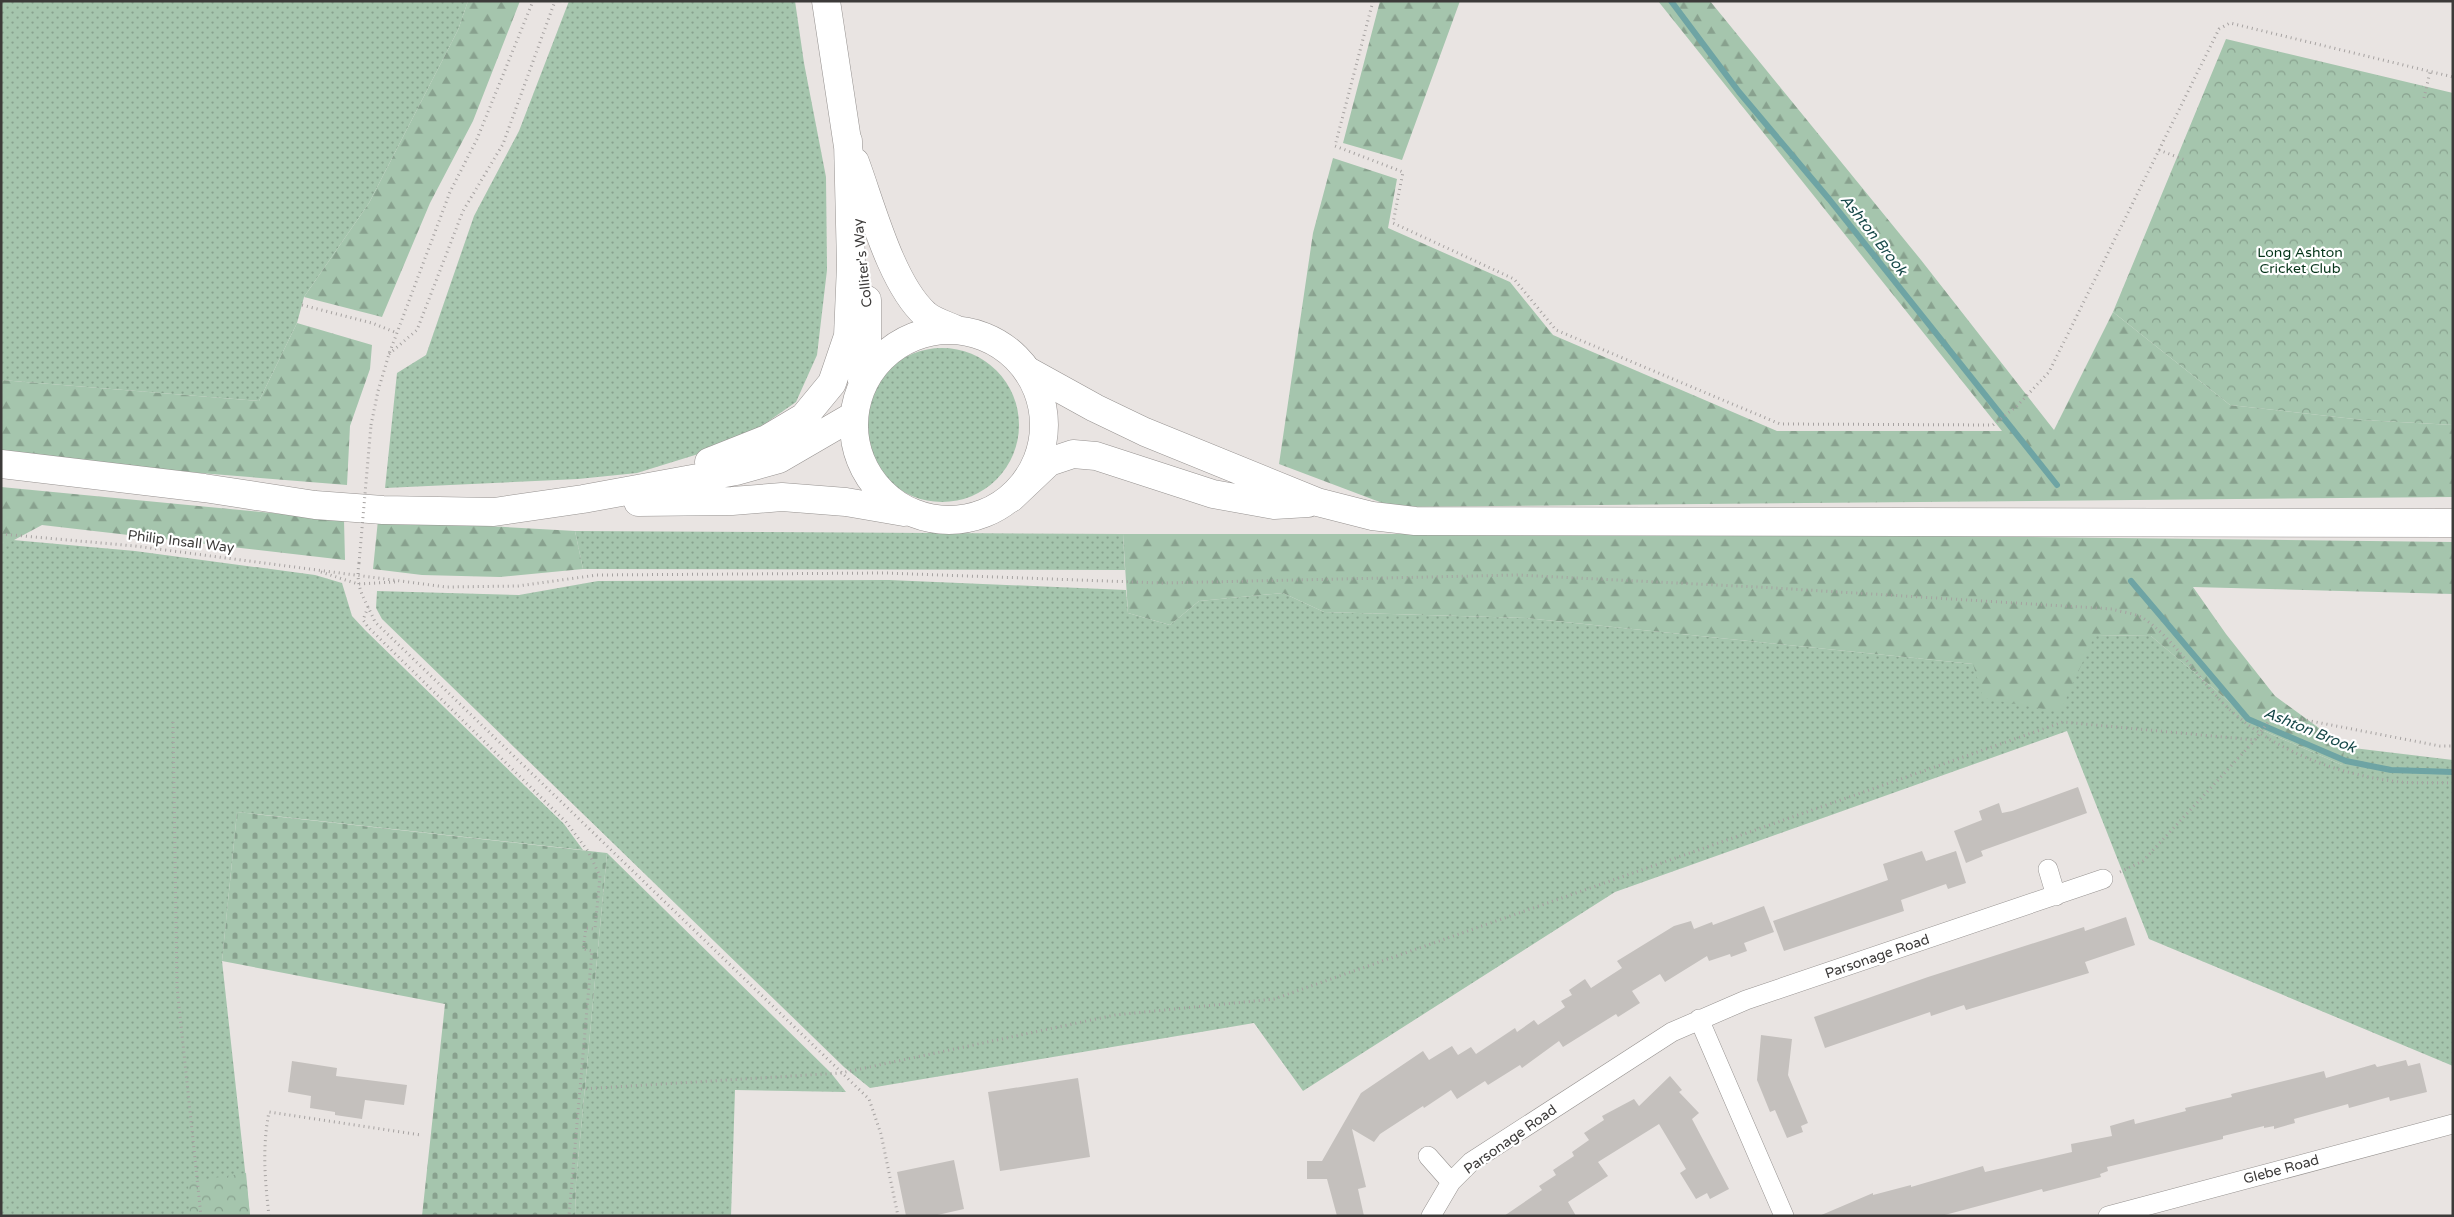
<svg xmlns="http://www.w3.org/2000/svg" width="2454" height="1217" viewBox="0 0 2454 1217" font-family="'Varela Round',sans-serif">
<defs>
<pattern id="grass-dots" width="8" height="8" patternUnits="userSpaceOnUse" patternTransform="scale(1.25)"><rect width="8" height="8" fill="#a5c5ad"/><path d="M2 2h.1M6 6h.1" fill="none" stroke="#88a18e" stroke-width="1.8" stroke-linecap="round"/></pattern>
<pattern id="forest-firs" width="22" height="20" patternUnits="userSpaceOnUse" patternTransform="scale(1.25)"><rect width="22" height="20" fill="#a5c5ad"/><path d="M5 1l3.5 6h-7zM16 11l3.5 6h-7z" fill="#88a18e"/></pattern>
<pattern id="cemetery-stones" width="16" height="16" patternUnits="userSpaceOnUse" patternTransform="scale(1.25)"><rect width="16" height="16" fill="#a5c5ad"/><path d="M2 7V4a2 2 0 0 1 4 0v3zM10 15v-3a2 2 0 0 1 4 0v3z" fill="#88a18e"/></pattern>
<pattern id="park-crowns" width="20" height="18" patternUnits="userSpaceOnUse" patternTransform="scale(1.25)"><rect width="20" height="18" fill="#a5c5ad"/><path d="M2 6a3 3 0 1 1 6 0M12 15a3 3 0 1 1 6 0" fill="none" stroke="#88a18e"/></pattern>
</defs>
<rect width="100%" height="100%" fill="#e9e4e2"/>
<path fill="url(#grass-dots)" d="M1,1h467l-10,29 -89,173 -65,94 -7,26 -38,78 -258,-21z
M569,1h226l9,62 22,114 1,93 -10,85 -21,47 -40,28 -48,21 -71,22 -59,6 -193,9 12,-115 29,-18 48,-139 45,-85z
M865 425a77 77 0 1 1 154 0a77 77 0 1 1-154 0Z
M575,531l548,3 2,36 -542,-1z
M13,540l122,11 180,24 27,8 10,33 13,14 199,194 19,26 -346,-38 -15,149 28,255h-249v-670z
M889,580l237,10 2,23 42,12 29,-24 84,-8 41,19 202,6 447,46 122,-29 56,1 113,95 78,34 3,-18 108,13v306l-304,-127 -82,-208 -452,161 -312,199 -49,-68 -384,65 -26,-21 -462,-448 -6,-11 1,-17 142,4 79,-14z
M607,853l224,220 15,19 -111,-2 -4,126h-156l1,-34z"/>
<path fill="url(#forest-firs)" d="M468,1h52l-47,120 -43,82 -48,114 -78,-20 65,-94 89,-173z
M1380,1h80l-58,159 -59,-17z
M1658,1h52l211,259 133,170 59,-118 117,93 133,15 90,5v72l-1060,10 -114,-43 34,-231 20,-75 64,21 -9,49 122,54 43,53 224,96h225z
M297,323l75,22 -2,24 -20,57 -3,59 -160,-13 -186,-22v-70l258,21z
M1,487l343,33 1,40 -303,-35 -41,22z
M378,520l197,11 8,38 -83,8 -78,-2 -49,-6z
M1123,534h651l679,8v52l-260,-7 33,47 49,62 70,51 -3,18 -78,-34 -113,-95 -56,-1 -35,77 -77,-14 -10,-34 -447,-46 -202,-6 -41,-19 -84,8 -29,24 -42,-12z"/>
<path fill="url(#cemetery-stones)" d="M237,812l370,41 -31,329 -1,34h-153l23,-212 -223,-43z"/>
<path fill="url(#park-crowns)" d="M2226,39l227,54v332l-90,-5 -133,-15 -117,-93z
M246,1173l4,43h-60l-2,-34z"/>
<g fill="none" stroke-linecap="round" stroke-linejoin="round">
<path stroke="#6ea4a4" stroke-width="6" d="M1671,1l68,91 90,107 228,286
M2131,581l117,138 98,42 45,9 62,2"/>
</g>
<path fill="#c4c0bd" d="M2078,787l9,26 -106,38 2,5 -17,7 -12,-32 28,-11 -3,-9 20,-8 3,10 10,-2z
M1922,851l4,10 30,-10 10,32 -18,6 -2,-5 -45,16 3,11 -120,40 -11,-30 115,-41 -5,-16z
M1764,906l10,26 -30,11 3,8 -16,6 -1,-3 -21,7 -2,-5 -42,26 -5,-8 -28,17 8,12 -22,14 -2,-3 -53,33 -4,-6 -37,27 -2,-3 -32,20 -3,-4 -28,18 -6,-9 -27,18 -1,-2 -43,28 -6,8 -22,-13 14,58 -8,2 6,27h-27l-10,-37h-20v-18h15l39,-68 62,-42 6,9 23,-14 6,9 13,-8 5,7 39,-26 2,4 17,-12 4,5 27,-18 -4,-6 11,-6 -3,-5 16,-11 6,9 31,-20 -5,-7 57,-35 17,-5 3,8 18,-7 1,3z
M2126,917l9,28 -50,17 4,11 -123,37 -2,-5 -33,11 -1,-4 -105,36 -11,-31 114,-40 156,-50 1,4z
M1761,1035l31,4 -4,36 20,48 -7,3 2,6 -16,6 -12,-28 -5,2 -13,-32z
M2406,1060l2,6 12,-3 7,29 -37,9 -1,-4 -40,11 -1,-4 -54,15 1,4 -21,6v-3l-10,2v-2l-41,10v3l-116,28 1,4 -8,3 1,3 -58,15 -1,-3 -101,27h-122l54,-23v2l38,-10v2l72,-21 2,6 87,-20 -1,-8 41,-8 -2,-10 24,-7 1,5 51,-13 -1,-3 47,-11 -1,-3 93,-23 2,7 49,-14 2,3z
M292,1061l45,7 -1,8 71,9 -3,20 -39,-5 -3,19 -27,-4v-3l-25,-4 1,-12 -23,-4z
M1670,1076l12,14 -3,2 20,21 -7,6 37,70 -19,10 -3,-6 -11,6 -16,-26 6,-4 -27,-45 -61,38 10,14 -40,26 8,14h-72l38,-26 -3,-4 17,-11 -3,-5 21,-14 -2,-4 17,-12 -5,-7 20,-13 -2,-4 32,-17 5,7z
M1078,1078l12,79 -90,14 -12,-79z
M954,1160l10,49 -31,7h-27l-9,-44z"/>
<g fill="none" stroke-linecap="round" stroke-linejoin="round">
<g stroke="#969290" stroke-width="20">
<path id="minor" d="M2048,869l8,27
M1699,1019l85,197
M1428,1156l23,26
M1431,1216l20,-34 20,-20 201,-130 74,-32 357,-121
M2108,1216l345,-92"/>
</g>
<g stroke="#969290" stroke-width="29">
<path id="primary" d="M1028,371l67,37 50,24 172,70 55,14 43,5 1038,2
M1011,498l38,-36 24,-8 23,2 117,38 61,11 34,-2"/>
</g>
<g stroke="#969290" stroke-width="29">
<path id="trunk" d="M826,1l24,159
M855,162c16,43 36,121 70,152 7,7 21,11 30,15
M854 425a95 95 0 1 1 190 0a95 95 0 1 1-190 0Z
M862,381l5,-22v-59
M709,462l58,-23 37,-22 28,-34 16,-47 3,-71 -3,-124
M1,464l203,24 111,17 68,5 111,2 89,-13 153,-28 43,-12 74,-43
M638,502l94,-1 50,-4 64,5 58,10"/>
</g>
<path stroke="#a6a2a1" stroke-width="3" stroke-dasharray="1 4" stroke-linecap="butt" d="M1373,1l-38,145 68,26 -10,51 121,56 42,51 224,94 213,1 24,-19 32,-34 170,-343 11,-6 223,54
M2424,98l6,-26
M2159,150l26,10
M302,305l70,18 25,10
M389,354l28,-24 46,-119 40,-67 52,-143
M371,425l7,-34 11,-37 61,-162 27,-53 56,-138
M1,534l134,12 311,41 72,-1 79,-11 288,-2 277,10 356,-8 257,13 337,21c9,3 21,4 29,8 29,16 61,67 87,91 44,41 105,65 164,73 20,3 41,1 61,2
M359,563c-4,27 6,35 16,59l494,477 12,35 17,82
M321,572l37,12 37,-2
M368,607l-5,13 5,7 198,195 22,29 12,25 -5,53 -9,-1 -3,21 9,2 -23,265
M173,722l4,265 24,229
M2120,872l23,-11 112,-121
M581,1089l260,-16 274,-58 159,-16 789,-277 192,18 19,-26 166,32h13
M269,1216c-4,-36 -7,-68 0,-104l152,23"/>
<use href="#minor" stroke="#fff" stroke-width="19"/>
<use href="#primary" stroke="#fff" stroke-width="28"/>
<use href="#trunk" stroke="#fff" stroke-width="28"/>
<path stroke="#a6a2a1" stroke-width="3" stroke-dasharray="1 4" stroke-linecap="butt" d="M359,563l12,-138"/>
</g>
<g text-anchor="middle" stroke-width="4.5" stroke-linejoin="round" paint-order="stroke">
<g font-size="14" fill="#043318" stroke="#fff">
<text x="2300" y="257">Long Ashton<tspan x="2300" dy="16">Cricket Club</tspan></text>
</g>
<g font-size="14" fill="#3c3a39" stroke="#fff">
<text transform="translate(862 263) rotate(-96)" y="5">Colliter's Way</text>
<text transform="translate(181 541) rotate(7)" y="5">Philip Insall Way</text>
<text transform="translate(1877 956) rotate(-19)" y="5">Parsonage Road</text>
<text transform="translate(1510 1139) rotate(-35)" y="5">Parsonage Road</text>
<text transform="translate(2281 1169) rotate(-15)" y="5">Glebe Road</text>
</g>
<g font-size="15" font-style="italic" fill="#18494a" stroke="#fff">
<text transform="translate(1874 235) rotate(52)" y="5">Ashton Brook</text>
<text transform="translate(2310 730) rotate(22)" y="5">Ashton Brook</text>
</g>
</g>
<rect width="2454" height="1217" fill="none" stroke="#3c3a39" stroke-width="5"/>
</svg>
